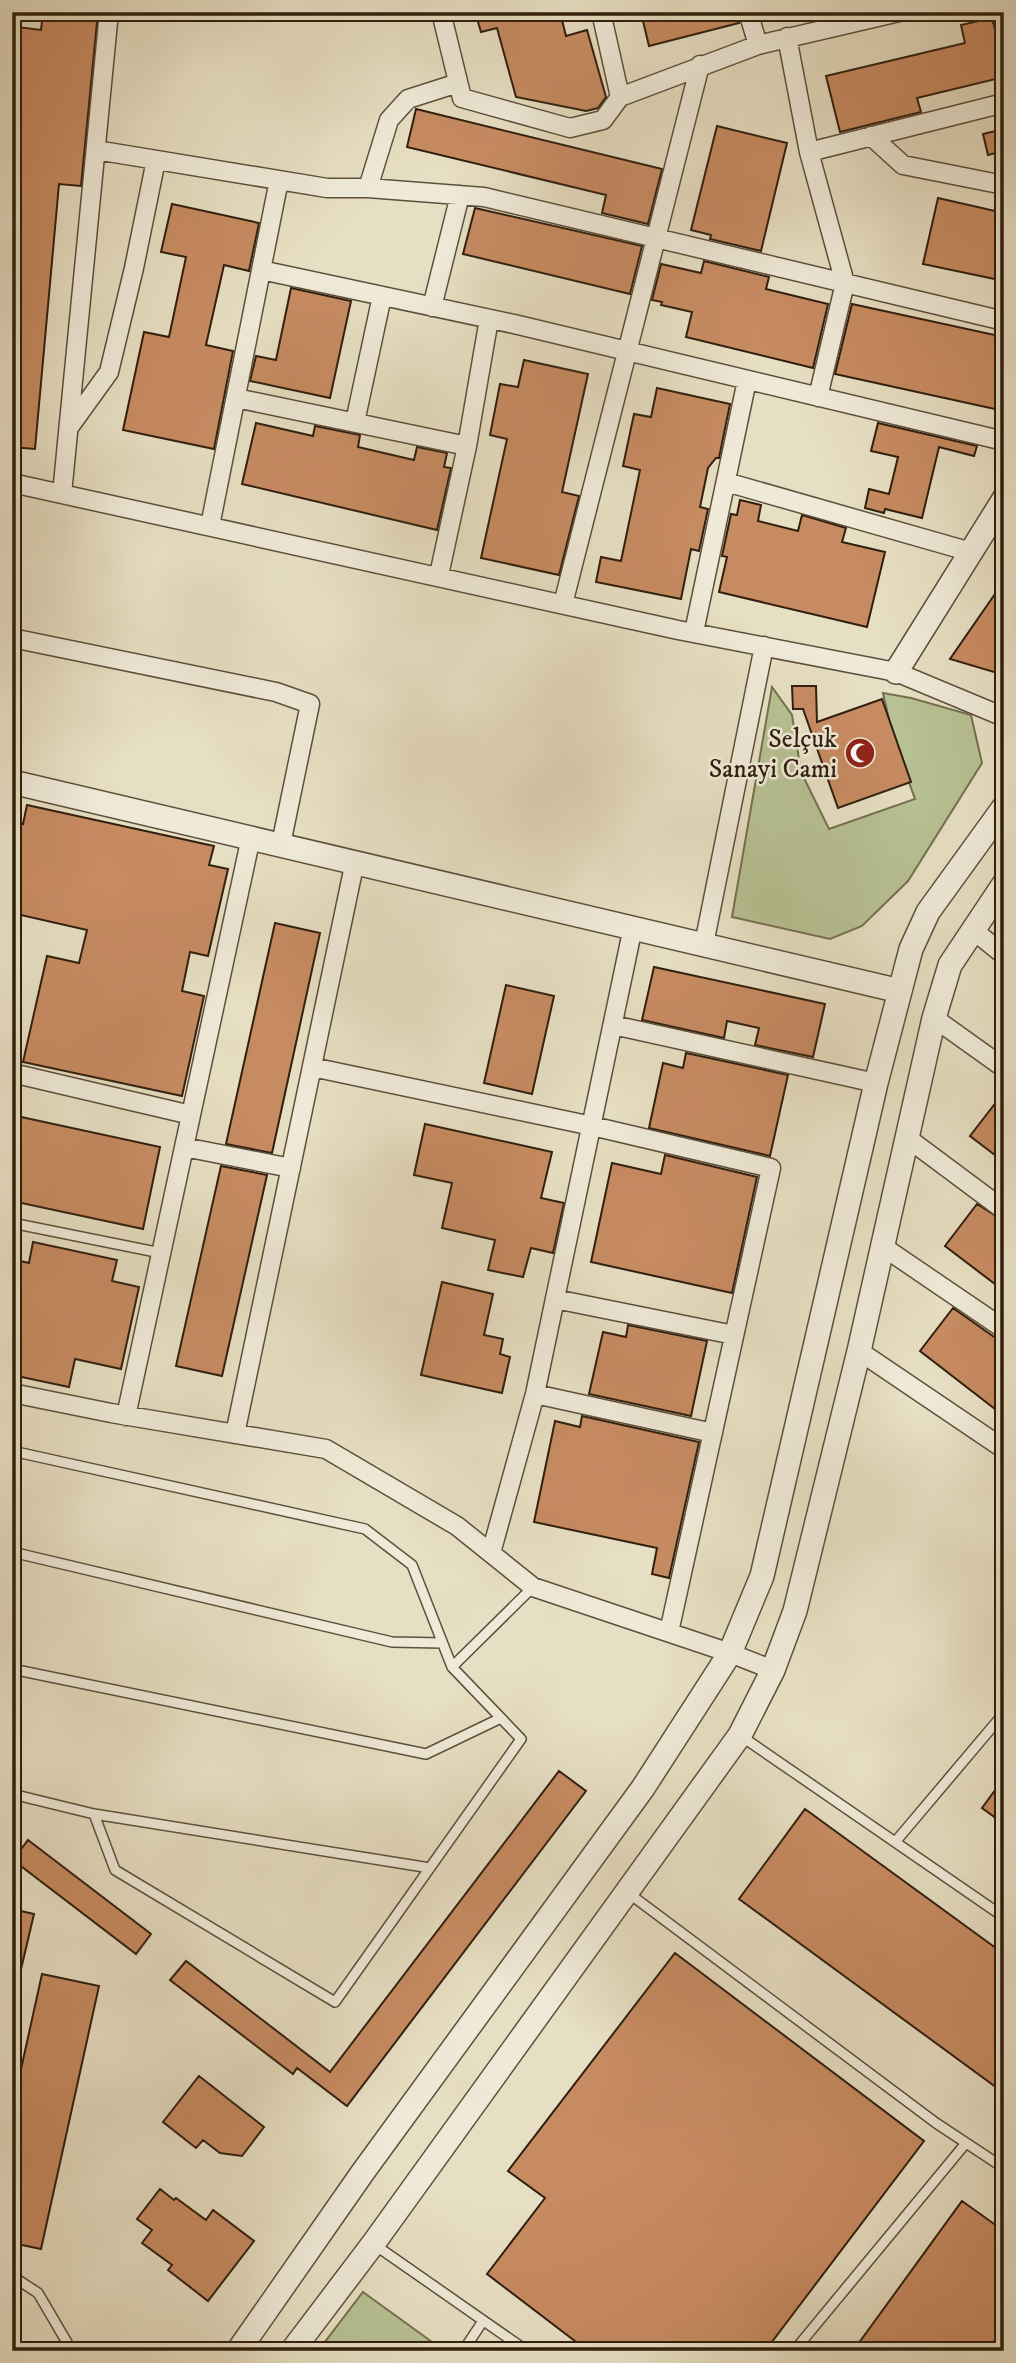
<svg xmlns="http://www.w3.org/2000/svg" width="1016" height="2363" viewBox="0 0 1016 2363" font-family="'IM FELL DW Pica',serif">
<rect width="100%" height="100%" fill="#e7dfc3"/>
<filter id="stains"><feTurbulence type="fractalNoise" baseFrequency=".00286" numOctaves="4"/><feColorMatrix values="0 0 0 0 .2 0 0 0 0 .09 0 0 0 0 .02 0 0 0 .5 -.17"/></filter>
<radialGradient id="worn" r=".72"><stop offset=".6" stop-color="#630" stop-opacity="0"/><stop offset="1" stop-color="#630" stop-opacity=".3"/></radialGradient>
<path fill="#b7c193" stroke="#747050" stroke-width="2" d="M772,687l20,28 9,57 28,57 86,-30 -21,-58 -11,-48 28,5 60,17 11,48 -74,118 -46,45 -32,13 -98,-22z
M363,2292l76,55 -2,4h-119z"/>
<path fill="#c78b62" stroke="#301f0e" stroke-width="2" d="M43,12h55l-17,174 -22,-2 -24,265 -23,-2v-362l6,-58 23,3z
M475,12h85l6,24 21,-6 19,67 -8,11 -12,3 -70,-14 -19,-69 -16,4z
M657,12h80l2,11 -90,23 -6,-25 15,-4z
M992,18l12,47v12l-87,21 4,14 -81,20 -14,-56 139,-33 -4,-18z
M416,109l246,60 -14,55 -46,-11 4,-18 -199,-48z
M717,126l70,17 -26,108 -51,-12 1,-4 -20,-5z
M1004,129v22l-16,4 -5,-21z
M938,198l66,15v68l-81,-17z
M172,204l87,19 -10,48 -25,-6 -18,80 27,6 -19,98 -91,-19 21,-98 25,5 17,-80 -25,-5z
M475,208l167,38 -12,48 -167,-40z
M704,261l65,16 -3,12 62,15 -15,64 -127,-31 6,-25 -31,-7 1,-3 -10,-2 9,-36 40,9z
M291,288l60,13 -21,97 -80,-17 6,-25 20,4z
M852,304l152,33v74l-169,-37z
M524,360l64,14 -26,118 17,4 -20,79 -78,-17 26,-119 -17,-4 10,-51 18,3z
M657,388l73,16 -11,54h-3l-8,10 -8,39 8,2 -9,42 -8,-2 -10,50 -85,-17 5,-25 20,4 19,-91 -17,-4 11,-52 17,3z
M256,423l57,13 2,-10 45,9 -2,12 56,13 3,-13 30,6 -3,14 7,1 -14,62 -195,-46z
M878,423l99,23 -3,10 -35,-9 -17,71 -37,-9 -1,4 -19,-5 4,-19 20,5 9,-37 -27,-6z
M740,500l21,5 -3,16 40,10 4,-16 44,13 -4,14 43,10 -18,75 -148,-35 8,-35 -5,-1 9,-42 6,1z
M1004,581v94l-54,-16z
M792,686h24l1,36 65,-23 29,83 -73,26 -35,-99h-10z
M27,805l187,41 -5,19 19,4 -20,87 -18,-4 -8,39 22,5 -22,100 -159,-34 24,-106 32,7 8,-33 -75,-17v-91l11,2z
M275,923l45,10 -48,220 -46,-9z
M654,967l171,37 -12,53 -58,-12 4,-17 -32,-7 -3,17 -82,-18z
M506,985l48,11 -22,98 -48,-11z
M686,1053l102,22 -18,81 -121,-28 14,-65 20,5z
M1004,1092v70l-34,-26z
M12,1115l148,32 -17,82 -131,-28z
M425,1124l127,28 -11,46 23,5 -11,50 -22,-5 -8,29 -35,-7 7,-30 -53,-12 10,-45 -38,-8z
M665,1155l92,22 -25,116 -141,-31 21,-99 49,11z
M221,1166l46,9 -45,201 -46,-10z
M977,1204l27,17v70l-59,-45z
M33,1242l84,18 -5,21 27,6 -18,82 -46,-10 -6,28 -57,-12v-116l17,4z
M442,1282l51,12 -9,41 19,4 -3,15 10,3 -8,36 -81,-18z
M953,1308l51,36v72l-84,-65z
M628,1325l79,16 -16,75 -102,-22 14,-62 23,5z
M582,1416l117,26 -30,136 -17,-4 5,-26 -123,-26 21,-101 25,6z
M559,1771l27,20 -239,315 -50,-38 -4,6 -123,-94 16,-19 144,111z
M1004,1778v46l-22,-16z
M805,1809l199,145v139l-265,-194z
M28,1840l123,94 -15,20 -123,-94z
M12,1909l22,5 -15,64 -7,-1z
M675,1953l249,188 -159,210h-177l-101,-77 58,-76 -37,-27z
M42,1974l57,12 -58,263 -29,-6v-133z
M199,2076l65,51 -22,29 -22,-3 -17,-13 -7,8 -33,-26z
M160,2189l14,11 2,-2 30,22 7,-10 41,31 -46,60 -40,-31 4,-5 -30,-22 10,-13 -15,-11z
M962,2201l42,30v97l-17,23h-134z"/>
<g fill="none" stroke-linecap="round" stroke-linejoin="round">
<g stroke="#5e4f3b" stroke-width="12">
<path id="service" d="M12,1223l149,30
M12,1451l353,78 47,36 40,102 69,72 -186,263 -220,-132 -21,-56 -82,-20
M12,1552l380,90 50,1
M452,1667l81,-80
M12,1669l414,85 75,-36
M741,1736l263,181
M94,1814l336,54
M896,1841l103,-122 5,-9
M627,1892l309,231 68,45
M375,2245l152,106
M12,2276l26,17 34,58
M463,2351l20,-30
M794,2351l172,-208"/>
</g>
<g stroke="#5e4f3b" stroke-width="21">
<path id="minor" d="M441,12l21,86 108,30 33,-8 17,-23
M601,12l19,85 138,-52 141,-33
M748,12l10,33
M787,37l22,115 36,131 -27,114
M871,136l32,29 101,20
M96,150l231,38h41l21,-68 19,-21 50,-16
M809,152l195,-49
M368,188l116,9 520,124
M261,270l253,54 490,117
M432,307l28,-112
M236,398l231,48
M355,422l27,-126
M70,426l39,-54 25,-104 22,-108
M726,482l245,70
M12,483l666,147 218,42 108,45
M62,494l47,-482
M210,526l69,-346
M439,575l28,-129 22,-127
M563,604l137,-539
M694,632l53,-252
M12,638l264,54 34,12 -29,140
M973,930l31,25
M704,944l60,-298
M934,1018l70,50
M613,1025l263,58
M312,1067l280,59 179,42 -102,464
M12,1073l179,42
M906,1137l98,73
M184,1147l107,21
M882,1246l122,83
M555,1299l179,36
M859,1351l145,98
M12,1393l99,20 215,36 131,77 76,61 197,66 43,17
M535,1394l178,39
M126,1416l125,-579
M235,1434l120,-573
M491,1553l44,-159 98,-467"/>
</g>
<g stroke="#5e4f3b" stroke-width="26">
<path id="tertiary" d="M896,672l108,-173
M12,782l888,209
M238,2351l125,-179 280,-384 87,-135 32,-77 114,-493 35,-134 17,-37 76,-105
M292,2351l81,-107 367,-509 33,-65 22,-59 64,-260 75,-333 16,-53 54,-81"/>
</g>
<use href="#service" stroke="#efead8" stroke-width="9"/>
<use href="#minor" stroke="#efead8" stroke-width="18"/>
<use href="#tertiary" stroke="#efead8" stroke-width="23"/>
</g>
<defs>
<g id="mosque-disc" transform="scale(1.575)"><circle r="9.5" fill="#8f2418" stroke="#efead8"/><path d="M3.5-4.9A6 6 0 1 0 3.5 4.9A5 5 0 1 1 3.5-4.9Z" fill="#fff"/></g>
</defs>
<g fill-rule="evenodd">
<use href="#mosque-disc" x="860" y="753"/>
</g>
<g text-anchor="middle" stroke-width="5" stroke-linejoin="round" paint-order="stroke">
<g font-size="26" fill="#301f0e" stroke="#efead8" text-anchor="end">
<text x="837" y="747">Selçuk<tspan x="837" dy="30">Sanayi Cami</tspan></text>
</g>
</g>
<rect width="1016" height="2363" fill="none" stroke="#e7dfc3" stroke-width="42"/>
<rect x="14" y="14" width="988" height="2335" fill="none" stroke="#301f0e" stroke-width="3.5"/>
<rect x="21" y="21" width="974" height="2321" fill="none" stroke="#301f0e" stroke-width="2"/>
<rect width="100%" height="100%" filter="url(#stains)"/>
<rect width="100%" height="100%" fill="url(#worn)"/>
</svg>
